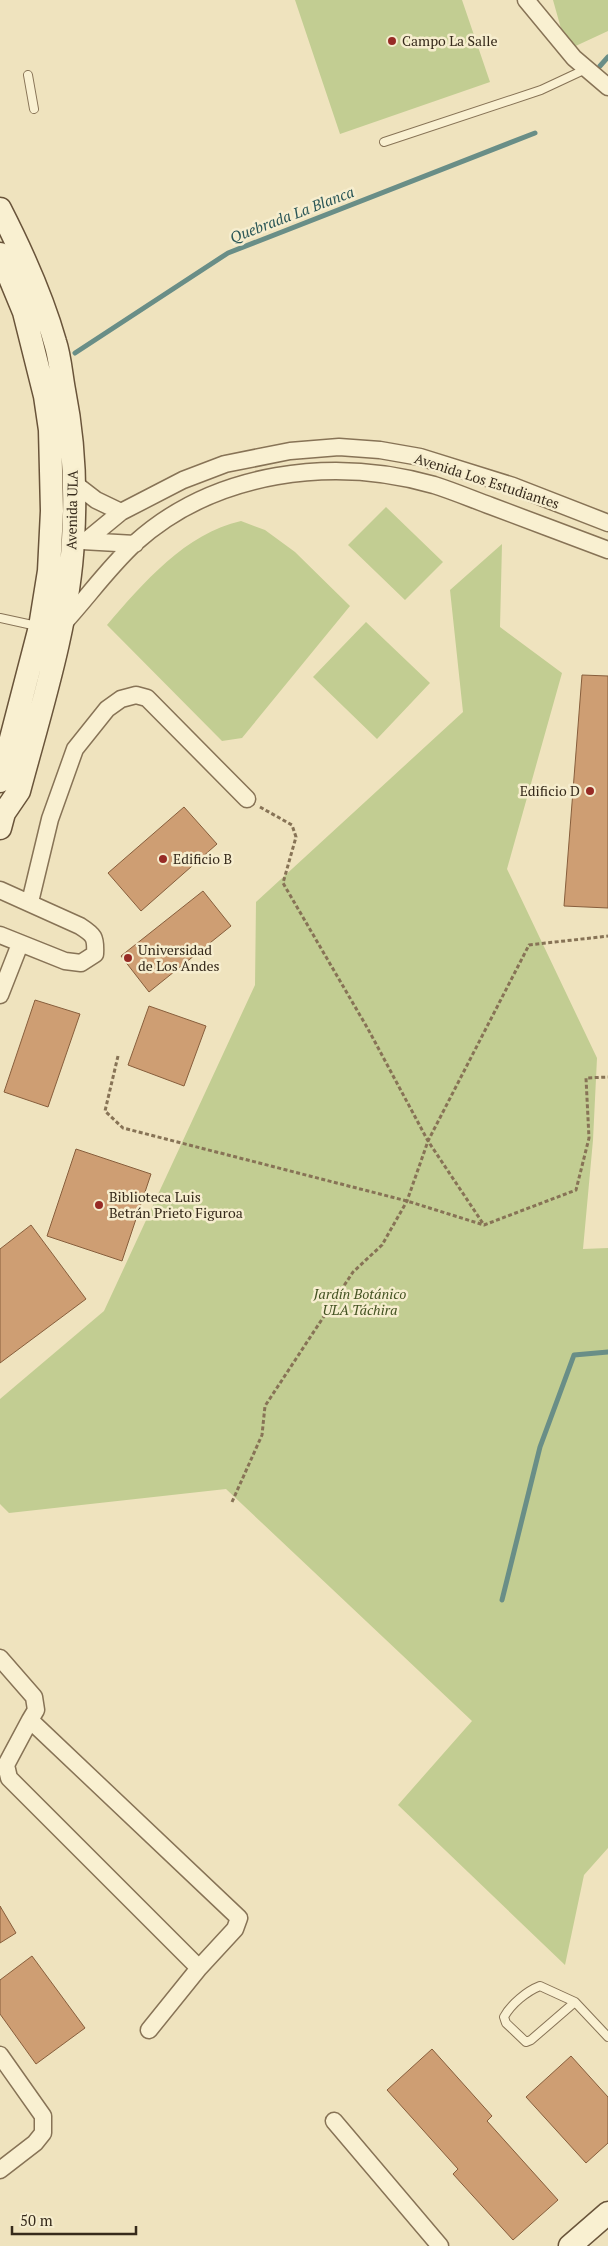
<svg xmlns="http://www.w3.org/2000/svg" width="608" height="2246" viewBox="0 0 608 2246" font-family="'PT Serif',serif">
<rect width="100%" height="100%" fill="#efe3be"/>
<path fill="#c2cd92" d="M295,0h167l28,82 -150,52z
M553,0h55v31l-41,19z
M386,507l57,55 -38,38 -57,-55z
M241,521l24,9 30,22 55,54 -108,132 -20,3 -115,-116c36,-42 79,-92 134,-104z
M502,544l-2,83 62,46 -55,196 90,189 -4,82 -10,109 25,-1v600l-24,27 -19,90 -167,-160 74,-84 -246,-232 -217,24 -9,-9v-105l104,-88 151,-326 1,-83 207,-190 -13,-122z
M366,622l64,61 -53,56 -64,-62z"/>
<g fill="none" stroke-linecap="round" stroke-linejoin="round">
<path stroke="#698e87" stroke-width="5" d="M600,66l8,-9
M75,353l153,-100 307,-120
M502,1600l38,-153 34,-92 34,-3"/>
</g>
<path fill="#ce9e73" stroke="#875e3c" d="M582,675l26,1v232l-44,-2z
M184,807l33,37 -76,67 -33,-38z
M203,891l28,35 -82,66 -28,-36z
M35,1000l45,14 -32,93 -44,-15z
M149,1006l57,20 -22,60 -56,-21z
M76,1149l75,25 -29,87 -75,-25z
M31,1225l55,74 -86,64v-114z
M0,1906l16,27 -16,10z
M32,1956l53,72 -49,36 -36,-50v-34z
M432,2049l60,67 -5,5 71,79 -45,40 -60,-66 5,-5 -71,-79z
M571,2056l37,41v46l-22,20 -60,-66z"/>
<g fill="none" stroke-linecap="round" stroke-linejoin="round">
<g stroke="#877356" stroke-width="10">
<path id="lane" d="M28,75l6,34
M384,142l157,-52 45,-21
M0,618l37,8
M575,2002l-44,38 -5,2 -20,-19 -2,-6c7,-13 23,-26 36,-31l35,16 33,35"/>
</g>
<g stroke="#877356" stroke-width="19">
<path id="street" d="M526,0l48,58 34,29
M74,483l22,17 25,12
M87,540l34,-28 62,-32 42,-16 65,-13 49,-4 41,3 40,7 93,29 95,37
M82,541l53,3
M62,625c25,-27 46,-57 73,-82 80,-72 198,-87 299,-58 19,6 38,14 57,21 39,15 78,29 117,44
M0,890l80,36c14,9 16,11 15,28l-14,9 -16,-2 -65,-26
M30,902l20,-83 25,-70 32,-40 14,-10 15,-4 11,3 100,101
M0,995l20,-51
M0,1658l34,39 2,13 -6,10 209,198 -4,11 -36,39 -50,62
M30,1720l-24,45 3,13 190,190
M0,2055l43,61v17l-8,10 -35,27
M334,2121l106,125"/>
</g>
<g stroke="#69543a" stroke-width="25">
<path id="secondary" d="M0,209c22,43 42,87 55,133 5,15 6,32 9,48 10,50 12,100 9,150 -4,83 -33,172 -54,251l-15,22 -4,15
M0,254l24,58 21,84 5,34 2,81 -3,60 -9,56 -40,154
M570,2246l38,-33"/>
</g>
<path stroke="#877356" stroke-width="3" stroke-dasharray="4 2.5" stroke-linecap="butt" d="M260,807l32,18 4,12 -13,46 85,146 60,112 56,84
M118,1056l-13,55 18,17 284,73 77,24 92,-35 13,-52 -3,-60 22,-1
M232,1502l30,-67 3,-29 88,-134 29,-27 25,-44 21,-60 101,-196 79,-9"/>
<use href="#lane" stroke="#f9f0d1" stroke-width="8"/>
<use href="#street" stroke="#f9f0d1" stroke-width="16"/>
<use href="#secondary" stroke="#f9f0d1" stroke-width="22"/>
</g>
<g fill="#972b25" stroke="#f6edce" stroke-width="2">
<circle cx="392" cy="41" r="5"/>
<circle cx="590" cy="791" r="5"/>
<circle cx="163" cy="859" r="5"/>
<circle cx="128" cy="958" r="5"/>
<circle cx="99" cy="1205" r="5"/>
</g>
<g text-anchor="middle" stroke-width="5" stroke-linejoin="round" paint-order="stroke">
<g font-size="14" fill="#362a1b" stroke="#f6edce" text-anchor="start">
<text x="402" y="46">Campo La Salle</text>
<text x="580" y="796" text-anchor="end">Edificio D</text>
<text x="173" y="864">Edificio B</text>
<text x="138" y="955">Universidad<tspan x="138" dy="16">de Los Andes</tspan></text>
<text x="109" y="1202">Biblioteca Luis<tspan x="109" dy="16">Betrán Prieto Figuroa</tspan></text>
</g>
<g font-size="14" fill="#362a1b" stroke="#f6edce">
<text transform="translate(487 481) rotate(18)" y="5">Avenida Los Estudiantes</text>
<text transform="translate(72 510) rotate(-89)" y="5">Avenida ULA</text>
</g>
<g font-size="14" font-style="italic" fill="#445322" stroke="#f6edce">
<text x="360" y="1299">Jardín Botánico<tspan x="360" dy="16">ULA Táchira</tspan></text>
</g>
<g font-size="15" font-style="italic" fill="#2a5656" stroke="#f6edce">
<text transform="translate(292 215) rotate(-21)" y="5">Quebrada La Blanca</text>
</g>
</g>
<path d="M12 2226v8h124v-8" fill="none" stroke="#362a1b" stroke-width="2.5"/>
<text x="20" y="2226" font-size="15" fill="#362a1b" stroke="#f6edce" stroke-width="4" paint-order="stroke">50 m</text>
</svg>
